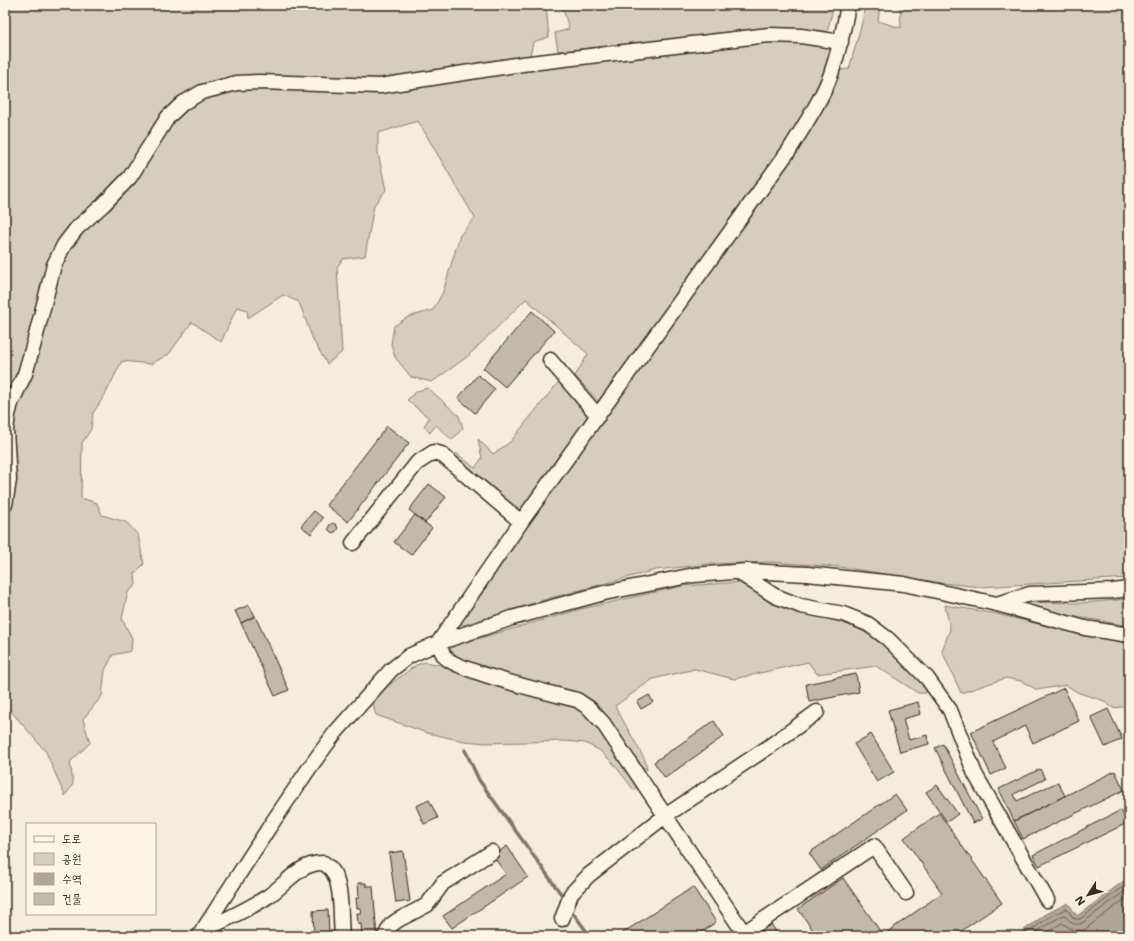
<svg xmlns="http://www.w3.org/2000/svg" width="1134" height="941" viewBox="0 0 1134 941" font-family="'Shantell Sans','Poor Story',sans-serif">
<rect width="100%" height="100%" fill="#f4eddd"/>
<filter id="ink" filterUnits="userSpaceOnUse"><feTurbulence type="fractalNoise" baseFrequency=".025" numOctaves="2"/><feDisplacementMap in="SourceGraphic" scale="8" xChannelSelector="R" yChannelSelector="G"/><feConvolveMatrix kernelMatrix="1 2 1 2 8 2 1 2 1" color-interpolation-filters="sRGB"/></filter>
<g filter="url(#ink)">
<path fill="#d6cdbd" stroke="#887c6e" d="M5,5h541l3,32 -16,5 -3,14 -10,4 -143,21 -175,7 -75,87 -51,49 -46,115 -25,71z
M562,5h272l-7,27 -56,-1 -213,20 -3,-18 14,-4z
M864,5h16l-2,16 23,7 -1,-23h229v573l-148,9 -39,-4 -102,-16 -70,-5 -60,2 -54,6 -106,28 -86,27 -4,-1 -2,-3 378,-543 4,-8 9,-1 14,-50z
M771,39l58,8 4,8 -2,8 -46,85 -185,255 -25,-27 13,-22 -62,-55 -59,58 -35,25 -21,-5 -16,-20 -4,-13 3,-18 14,-9 25,-7 10,-18 17,-57 15,-17 -57,-97 -40,12v20l8,37 -12,15 -9,51 -22,3 -6,8 5,85 -15,12 -14,-24 -14,-38 -16,-7 -35,23 -1,-8 -10,-3 -16,35 -29,-20 -23,32 -18,10 -29,-3 -16,32 -13,20 -2,16 -9,14 -1,55 16,5 5,12 24,7 12,13 6,29 -9,9 1,12 -8,7 -6,27 10,19 -1,13 -18,4 -8,15 -3,26 -19,23 7,24 -20,19 3,22 -8,12 -19,-44 -41,-48v-185l5,-11 1,-79 46,-165 116,-145 32,-23 32,-8 281,-17z
M561,379l30,37 -70,97 -68,-56 3,-4 19,15 7,-10 -4,-19 15,15 17,-12z
M428,388l31,28 4,12 -11,12 -16,-15 -6,8 -6,-7 5,-8 -22,-18 10,-9z
M743,582l66,32 42,11 30,16 34,33 12,15 -1,4h-8l-42,-27 -59,8 -9,-12 -74,17 -39,-10 -42,10 -38,27 30,54 2,10 -8,-6 -44,-62 -15,-9 -101,-26 -17,-7 -11,-9 -1,-2 6,-4 125,-36 101,-23z
M1129,599v27l-78,-14 -24,-7 1,-3 53,1z
M945,605l52,9 101,24 31,5v63l-16,2 -11,-8 -23,-7 -13,-8 -29,5 -16,-9 -15,-3 -45,15 -19,-42 8,-22z
M425,662l12,2 146,45 15,16 41,62 -5,3 -21,-27 -14,-13 -14,-7 -20,-2 -79,2 -22,-2 -37,-8 -51,-18 -3,-10 7,-13 36,-27z"/>
<path fill="#b0a596" stroke="#817466" d="M1129,877v59h-113l30,-22 22,-11 9,13z"/>
<g fill="none" stroke-linecap="round" stroke-linejoin="round">
<path stroke="#6a5b4e" stroke-width="1" d="M1023,936l25,-18 17,-9h2l7,10h6l49,-37
M1031,936l20,-14 13,-7 9,9h8l48,-36
M1041,936l21,-13 11,7h11l45,-34"/>
<path stroke="#817466" stroke-width="3.5" d="M465,750l14,30 82,114
M573,913l17,23"/>
</g>
<path fill="#c3b9aa" stroke="#3b2a1e" d="M532,311l22,20 -49,56 -22,-19z
M478,375l17,14 -20,24 -17,-15z
M387,426l22,17 -61,79 -22,-17z
M429,484l17,13 -21,26 -16,-13z
M314,511l9,7 -12,16 -10,-8z
M415,515l17,13 -21,27 -17,-13z
M328.5 528a4.5 4.5 0 1 1 9 0a4.5 4.5 0 1 1-9 0Z
M249,605l6,11 -14,7 -6,-12z
M255,616l34,74 -14,6 -34,-73z
M856,674l3,18 -50,10 -3,-18z
M1064,688l15,33 -46,22 -8,-17 -32,16 13,26 -15,7 -20,-43z
M649,695l4,7 -12,7 -4,-7z
M918,702l3,12 -18,5 6,21 18,-5 2,9 -29,8 -12,-42z
M1108,709l14,30 -17,8 -14,-30z
M714,721l10,15 -59,42 -11,-16z
M871,734l23,38 -17,10 -23,-38z
M943,744l39,75 -9,4 -38,-75z
M1040,769l5,10 -31,15 3,7 41,-19 7,14 -51,25 -15,-32z
M1115,771l9,19 -101,49 -9,-18z
M937,785l21,29 -11,8 -21,-30z
M895,794l12,16 -86,60 -12,-17z
M429,800l9,18 -14,6 -8,-18z
M1121,810l6,13 -88,43 -6,-11z
M939,813l63,90 -48,33h-70l-1,-1 59,-42 -38,-55z
M507,846l21,31 -76,51 -9,-12 63,-42 -13,-18z
M403,851l7,50 -14,2 -7,-50z
M843,878l40,57 1,1h-67l-19,-27z
M358,883h8v3h7l4,50h-15l-1,-12h-3l-1,-11h4l-1,-5h-3l-1,-10h3z
M693,887l23,35 -20,14h-74l-1,-2z
M328,910l1,26h-15l-1,-25z
M771,924l8,12h-14l-4,-5z"/>
<g fill="none" stroke-linecap="round" stroke-linejoin="round">
<g stroke="#3b2a1e" stroke-width="17">
<path id="minor" d="M550,360l48,56
M5,505l4,-25 -3,-50 2,-15 3,-12 14,-29 9,-31 20,-78 10,-20 13,-17 26,-23 27,-28 38,-60 15,-14 19,-11 35,-9 22,-1 121,4 142,-22 247,-29 32,1 40,6
M353,543l64,-80 17,-11 7,2 80,68
M738,572l37,24 26,10 42,8 25,10 20,15 39,39 23,32 25,64 72,126
M997,604l33,-10 83,-3 16,-2
M438,643l83,-121 269,-373c14,-23 32,-50 41,-75 8,-23 13,-46 17,-69
M438,643c2,4 4,10 7,14 12,14 109,37 132,43l12,8 14,15 141,210
M562,919l9,-25 18,-19 76,-59 105,-70 47,-34
M204,930c21,-10 43,-20 63,-33 19,-12 32,-35 57,-34 2,2 5,4 7,6 12,15 9,48 11,67
M199,936l71,-110 40,-59 25,-34 56,-63 18,-14 29,-13 74,-25 92,-25 90,-18 53,-4 60,3 97,10 93,20 88,24 44,7
M385,936l6,-11 7,-5 29,-15 16,-22 49,-31
M739,936l135,-90 32,47"/>
</g>
<use href="#minor" stroke="#fcf5e5" stroke-width="14"/>
</g>
</g>
<rect width="1134" height="941" fill="none" stroke="#fcf5e5" stroke-width="20"/>
<rect x="10" y="10" width="1114" height="921" fill="none" stroke="#3b2a1e" stroke-width="1.5" filter="url(#ink)"/>
<rect x="26" y="823" width="130" height="92" fill="#fcf5e5" stroke="#afa495"/>
<rect x="34" y="836" width="20" height="6" fill="#fcf5e5" stroke="#afa495"/>
<text x="62" y="843" font-size="12" fill="#3b2a1e">도로</text>
<rect x="34" y="853" width="20" height="12" fill="#d6cdbd" stroke="#afa495"/>
<text x="62" y="863" font-size="12" fill="#3b2a1e">공원</text>
<rect x="34" y="873" width="20" height="12" fill="#b0a596" stroke="#afa495"/>
<text x="62" y="883" font-size="12" fill="#3b2a1e">수역</text>
<rect x="34" y="893" width="20" height="12" fill="#c3b9aa" stroke="#afa495"/>
<text x="62" y="903" font-size="12" fill="#3b2a1e">건물</text>
<g transform="translate(1088 895) rotate(234)" stroke="#fcf5e5" stroke-width="3" paint-order="stroke">
<path d="M0-3L7 15L0 10L-7 15Z" fill="#3b2a1e"/>
<text y="-6" font-size="11" font-weight="bold" text-anchor="middle" fill="#3b2a1e">N</text>
</g>
</svg>
